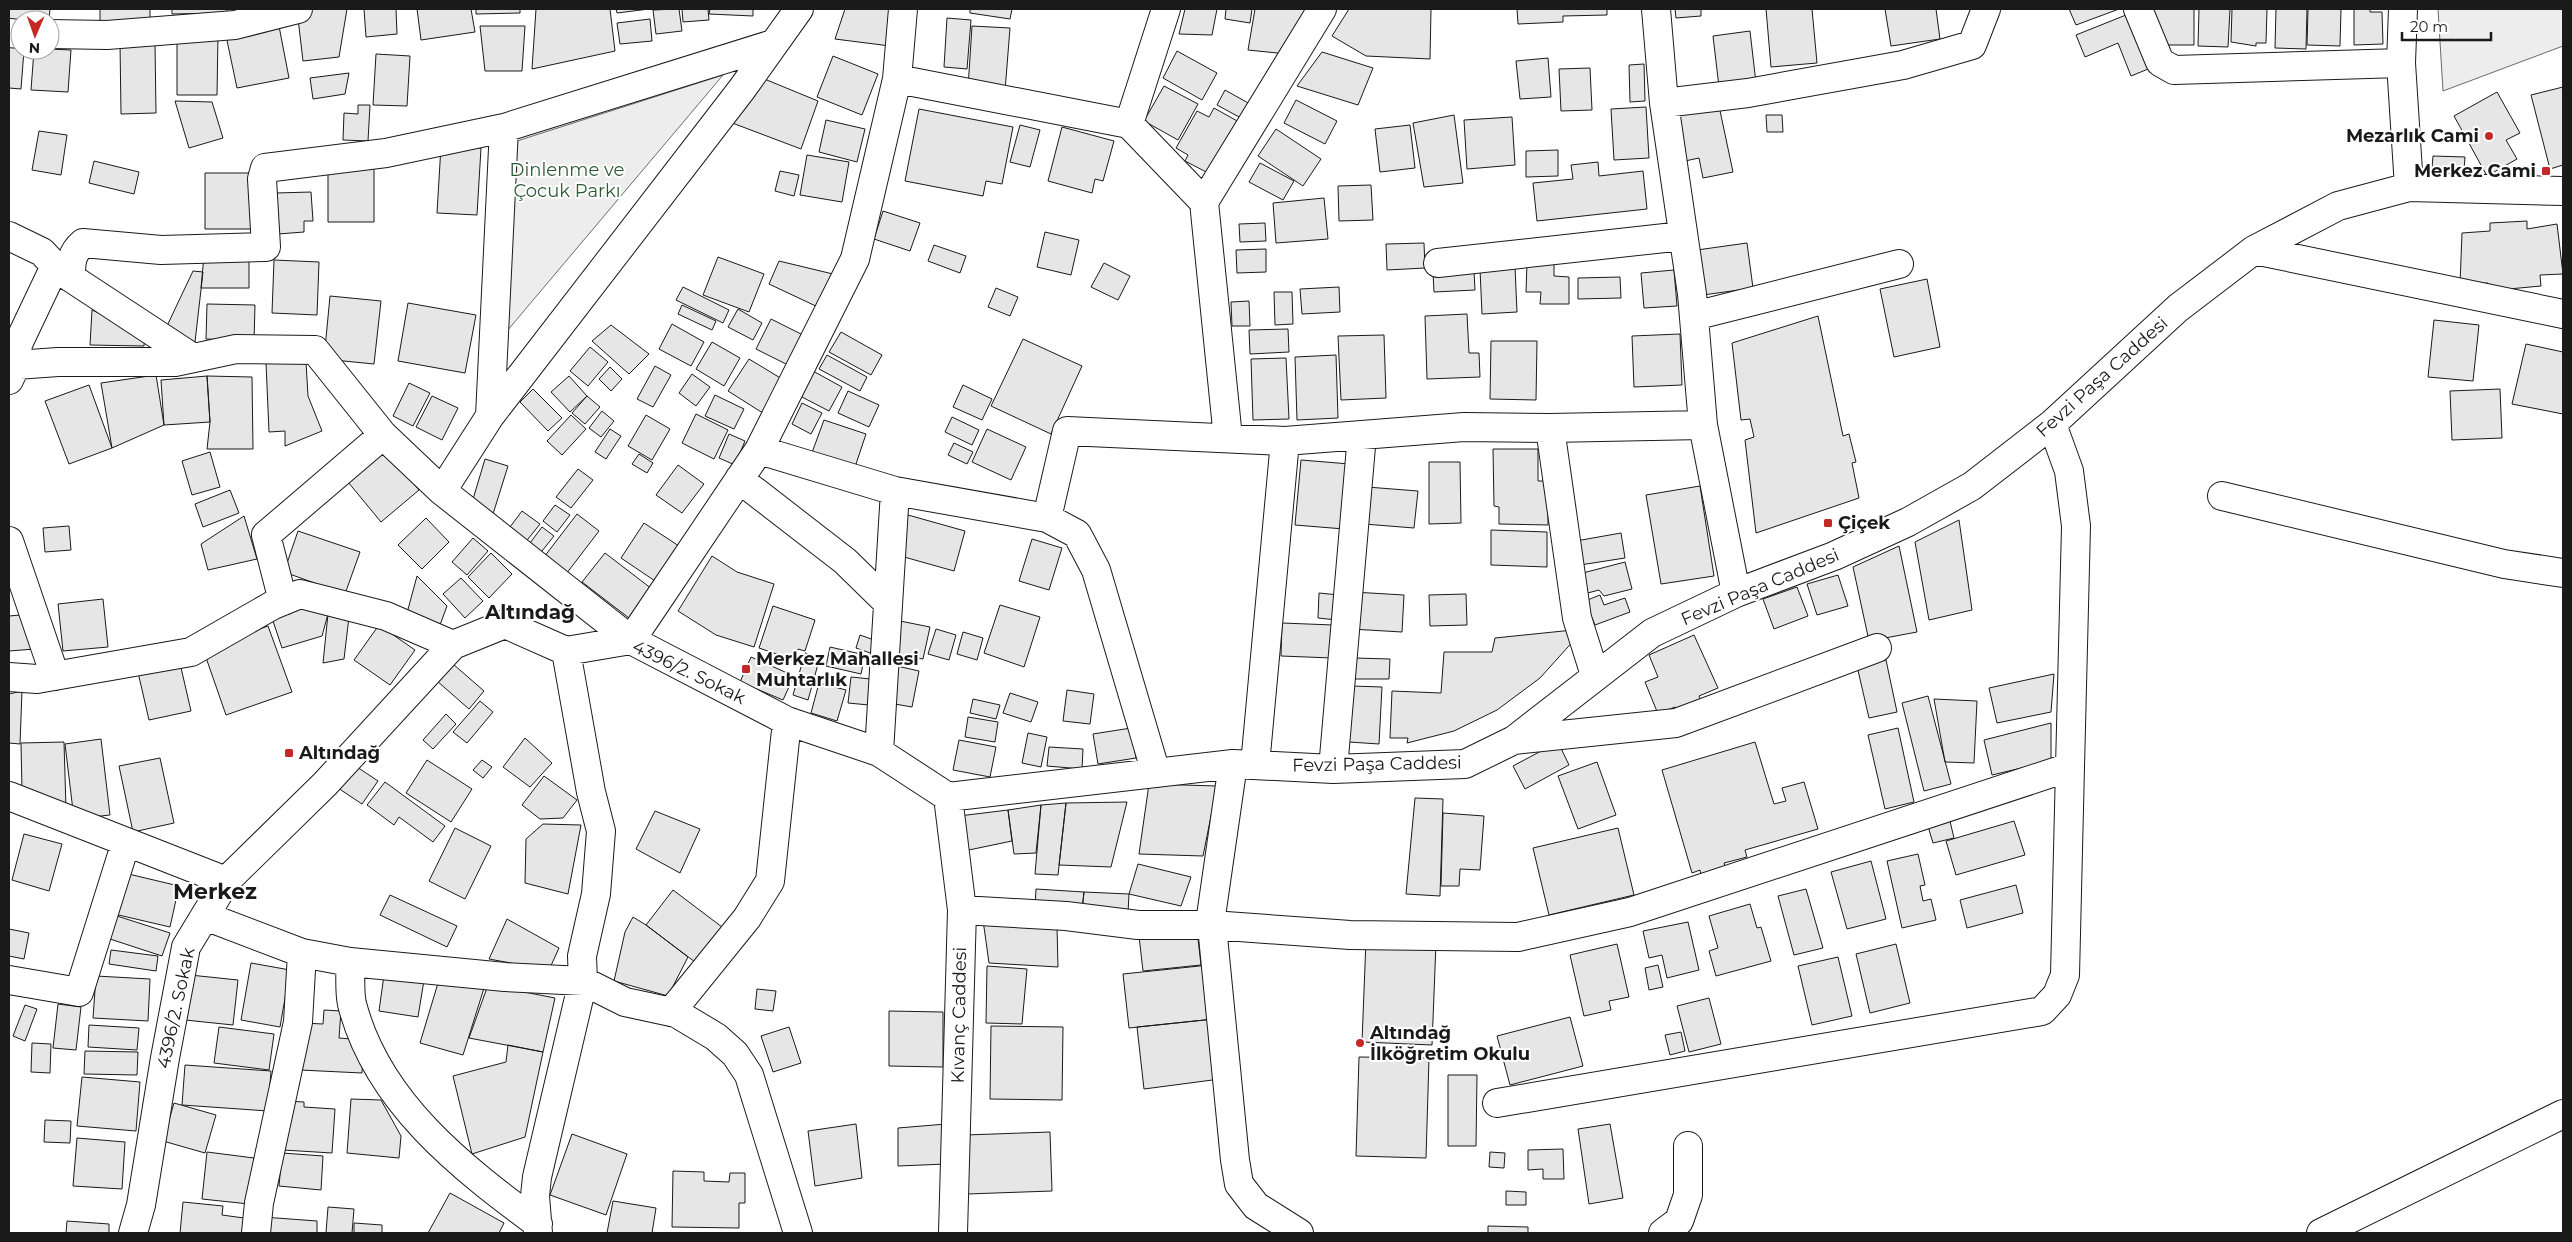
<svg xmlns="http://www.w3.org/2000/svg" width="2572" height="1242" viewBox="0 0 2572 1242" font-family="Montserrat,sans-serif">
<rect width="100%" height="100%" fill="#fff"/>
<path fill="#ededed" stroke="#6a6a6a" d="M2438,9h125v37l-120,45z
M723,75l-216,256 10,-190z"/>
<path fill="#e6e6e6" stroke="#1a1a1a" d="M9,9h41l-1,11h-29v9l-11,-1z
M100,9h50v17l-50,1z
M172,9h55v4l-55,1z
M310,9h37l-8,48 -36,4 -6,-51z
M364,9h32l1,25 -31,3z
M417,9h54l4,23 -54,8z
M476,9h44v4l-44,1z
M536,9h74l5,42 -83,18z
M616,9h33l-32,4z
M679,9l3,22 -26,3 -3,-24z
M682,9h26l1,11 -26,2z
M710,9h43v7l-44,-2z
M845,9h46l-1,37 -55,-7z
M970,9h42l-2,10 -40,-6z
M1185,9h32l-5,26 -33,-1z
M1226,9h26l-2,14 -25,-4z
M1255,9h54l-22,45 -39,-4z
M1349,9h82l-1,50 -64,-3 -34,-20z
M1517,9h90v6l-44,1v6l-45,2z
M1675,9h26v7l-25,2z
M1766,9h46l5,54 -46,4z
M1885,9h51l4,30 -49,7z
M2069,9h50l-43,16z
M2148,9h46v36h-31z
M2199,9h31l-2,38 -30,-1z
M2232,9h35l-1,34h-10v3l-25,-4z
M2276,9h31l-1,40 -31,-1z
M2308,9h33l-1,37 -33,-1z
M2354,9h16v3h12l1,32 -29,1z
M2131,13l22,54 -22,9 -13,-33 -33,14 -9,-22z
M947,18l24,2 -4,49 -23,-2z
M650,19l2,22 -32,3 -3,-21z
M278,21l11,57 -52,10 -12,-57z
M480,26h45l-3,45h-37z
M972,26l38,2 -5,63 -37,-3z
M1750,31l6,52 -37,4 -6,-51z
M177,36h41l-1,59h-40z
M120,43h35l1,70 -35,1z
M9,45l11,1v4h4l-3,39 -12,-1z
M50,49l21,1 -3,42 -37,-2 3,-40z
M1177,51l40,22 -15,27 -39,-22z
M1322,52l51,16 -15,37 -61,-19z
M376,54l34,2 -3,50 -34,-1z
M833,56l45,18 -16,41 -45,-18z
M1548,58l3,39 -31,2 -4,-38z
M1644,64l1,37 -15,1 -1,-37z
M1590,68l2,42 -31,1 -2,-42z
M349,73l-4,21 -32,5 -3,-21z
M762,78l56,23 -17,48 -74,-28z
M1164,86l34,18 -20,36 -34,-19z
M2563,87v78l-13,4 -19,-74z
M1225,90l25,14 -9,14 -24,-13z
M2497,92l23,41 -14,7 11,19 -30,17 -33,-60z
M1296,100l41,21 -12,23 -41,-21z
M175,101l37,1 11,36 -34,10z
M358,105h12l-2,36 -25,-1 1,-27 14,1z
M1719,106l14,66 -30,6 -4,-20 -14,3 -9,-47z
M1646,107l3,51 -35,2 -3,-51z
M1214,108l25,14 -29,52 -25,-13 3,-6 -12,-7 21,-37 12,6z
M919,109l94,18 -11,57 -16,-3 -3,15 -78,-15z
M1454,115l9,68 -39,4 -11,-64z
M1766,115h16l1,17h-16z
M1512,117l3,48 -48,4 -3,-49z
M826,120l39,9 -8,33 -38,-10z
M1020,125l20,5 -10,37 -20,-5z
M1410,125l5,43 -35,4 -5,-43z
M1062,127l52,14 -11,40 -8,-2 -3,14 -44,-12z
M1276,129l45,30 -18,27 -45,-30z
M39,131l28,4 -6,40 -29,-5z
M441,146l40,2 -4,67 -40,-2z
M1558,150v26l-32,1v-26z
M807,155l42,7 -7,40 -42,-7z
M2433,156l32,1 -1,13 -32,-2z
M94,161l45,11 -5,22 -45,-11z
M1598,162l1,14 44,-5 4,38 -110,12 -4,-38 40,-4 -2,-14z
M1260,163l34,18 -11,19 -34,-18z
M328,168h46v54h-46z
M780,171l19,4 -5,21 -19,-5z
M205,173h48v56h-48z
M1371,185l2,35 -34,1 -1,-35z
M311,192l2,29h-9v11l-26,2 -2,-41z
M1324,198l4,41 -52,4 -3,-40z
M883,211l37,12 -10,28 -36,-12z
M2527,221v8l30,-5 6,50 -23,1 1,11 -54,5 1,-8 -28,2 2,-52 28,-2v-8z
M1265,223l1,18 -26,1 -1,-18z
M1045,232l34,8 -8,35 -34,-8z
M1424,243l1,25 -38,2 -1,-26z
M1747,243l6,45 -50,7 -6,-45z
M934,245l32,11 -6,17 -32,-12z
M1266,249v23l-29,1 -1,-23z
M204,255h45v33h-48z
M718,257l46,17 -15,38 -46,-17z
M274,260l45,2 -2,53 -45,-2z
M779,261l54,13 -13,34 -51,-24z
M1104,263l26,13 -12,24 -27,-13z
M1527,263h27v13l15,1v27h-29l1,-12h-15z
M1515,267l2,45 -35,2 -2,-45z
M1674,270l3,36 -33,2 -3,-35z
M193,271l10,1 -8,70 -29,-14z
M1474,271l1,19 -41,2 -1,-19z
M1620,277l1,21 -43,1v-21z
M1927,279l13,68 -46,10 -14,-68z
M683,287l46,23 -6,13 -47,-23z
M1339,287l1,25 -38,2 -2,-25z
M996,288l22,9 -8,19 -22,-9z
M1274,292h18l1,32 -18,1z
M330,296l51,5 -7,63 -50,-5z
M1249,301l1,25h-18l-1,-24z
M408,303l68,12 -11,58 -67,-12z
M207,304l48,1 -1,36 -48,-2z
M682,305l34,16 -4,9 -34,-16z
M738,309l24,14 -9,17 -25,-13z
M92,310l53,24 -1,12 -54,-1z
M1467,314l2,39h10l1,24 -53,2 -2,-63z
M1818,316l25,120 6,-2 7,28 -4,1 7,35 -103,35 -11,-93 9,-3 -4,-18 -9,1 -9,-77z
M771,319l34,17 -15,30 -34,-17z
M2434,320l45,5 -6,56 -45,-4z
M672,324l32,18 -13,24 -32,-17z
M611,325l38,29 -20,20 -37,-33z
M1288,329l1,23 -39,2 -1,-24z
M841,332l41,23 -11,20 -42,-23z
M1680,334l2,51 -48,2 -2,-51z
M1384,335l2,63 -45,2 -3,-64z
M1023,339l59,27 -31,68 -60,-28z
M1491,341h46l-1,59 -46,-1z
M712,342l28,16 -16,28 -28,-17z
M2526,344l37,8v62l-51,-10z
M590,347l18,15 -20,24 -18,-15z
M827,355l40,22 -7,14 -41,-22z
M1336,355l2,63 -41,2 -2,-63z
M1286,358l3,61 -36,1 -2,-61z
M749,359l38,23 -21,33 -38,-24z
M306,362l2,34 14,35 -37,15v-15l-16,1 -3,-69z
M655,366l16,9 -18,32 -16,-8z
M610,367l12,12 -11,12 -12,-12z
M813,371l29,16 -13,24 -29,-15z
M692,374l18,13 -14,19 -17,-13z
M156,375l8,50 -52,23 -11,-65z
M207,376l45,1 1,72h-46l3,-27z
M207,376l3,46 -46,3 -3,-45z
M569,376l18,20 -17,16 -19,-20z
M409,383l21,10 -17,33 -20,-10z
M89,385l23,63 -43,16 -24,-63z
M963,385l29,14 -10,21 -29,-13z
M533,389l29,29 -14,13 -28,-29z
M2500,389l2,49 -50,2 -2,-49z
M848,391l31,14 -10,22 -31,-14z
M715,395l29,14 -10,20 -29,-13z
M432,396l26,12 -16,32 -26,-13z
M587,396l13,11 -15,17 -13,-11z
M802,403l20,10 -11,21 -19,-10z
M602,411l12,10 -13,16 -12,-9z
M696,414l32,16 -14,29 -32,-16z
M571,415l15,14 -24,26 -15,-14z
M646,415l24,14 -18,31 -24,-14z
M952,417l27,13 -7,15 -27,-13z
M824,420l42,14 -13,39 -43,-15z
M610,429l11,7 -15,23 -11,-7z
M987,429l39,18 -15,33 -39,-18z
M729,434l16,7 -10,24 -16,-7z
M954,443l19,9 -6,12 -19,-9z
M1493,449h45v32h10v44l-49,-1v-17l-5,-1z
M386,450l33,40 -38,32 -33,-40z
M210,452l10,35 -28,8 -10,-34z
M639,454l14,9 -6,10 -15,-9z
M485,459l23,7 -15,48 -22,-8z
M1301,460l49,4 -6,65 -49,-4z
M1429,462h31l1,61 -32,1z
M678,465l26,19 -22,29 -26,-18z
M578,469l15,11 -22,28 -15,-11z
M1700,486l14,90 -53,8 -15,-89z
M1367,487l51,4 -4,37 -50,-4z
M230,490l9,23 -36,14 -8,-23z
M555,505l15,10 -13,17 -14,-11z
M522,511l18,13 -16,20 -17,-13z
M577,514l22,17 -36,47 -22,-17z
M908,515l57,16 -11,40 -57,-16z
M244,516l13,43 -49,11 -7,-26z
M426,518l23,24 -27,27 -24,-24z
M1959,520l13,90 -43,10 -14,-78z
M644,523l38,25 -24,35 -37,-25z
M69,526l2,24 -26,2 -2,-24z
M542,527l12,9 -16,20 -11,-9z
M1491,530l56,2v35l-56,-2z
M298,531l62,21 -15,42 -61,-22z
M1621,533l4,25 -45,7 -4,-24z
M473,538l15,13 -21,24 -15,-13z
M1032,539l30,9 -13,42 -30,-9z
M1899,546l18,86 -48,9 -16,-74z
M491,553l21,21 -23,24 -21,-21z
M605,553l47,36 -23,29 -47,-36z
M712,556l25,16 37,12 -20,63 -38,-12 -38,-24z
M1625,562l7,27 -28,7 -5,-6 -15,4 -5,-20z
M1838,575l10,31 -31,9 -10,-31z
M417,576l30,30 -7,19 -33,-12z
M461,578l22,23 -18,17 -22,-24z
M1797,587l11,29 -34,13 -11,-30z
M1353,592l51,3 -2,37 -51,-3z
M1319,593l20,2 -2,25 -19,-2z
M1466,594l1,31 -37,1 -1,-31z
M1600,595l4,10 21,-7 5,14 -35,13 -10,-24z
M103,599l5,48 -45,4 -5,-47z
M324,605l4,9 -6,22 -40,12 -12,-36z
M1000,605l40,12 -16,50 -40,-14z
M773,606l42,14 -10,31 -7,-2 -4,11 -35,-12z
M32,614l3,35 -26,2v-35z
M328,614l21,3 -5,42 -21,4z
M895,620l35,7 -7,32 -35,-6z
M1282,623l51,2 -1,33 -51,-2z
M379,625l36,25 -25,35 -36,-25z
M268,626l24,66 -66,23 -23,-66z
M936,629l20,6 -7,25 -21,-6z
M1573,630l3,8 -36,40 -43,32 -43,21 -47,12 1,-5h-18l2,-47 49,2 3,-41h48l3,-14z
M963,632l20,6 -6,22 -20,-6z
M860,635l17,6 -4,13 -17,-6z
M1694,635l24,53 -19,8 3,7 -24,11 -3,-7 -17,7 -13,-32 13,-5 -9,-22z
M830,647l35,8 -4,19 -35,-8z
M805,653l15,4 -12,43 -15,-5z
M751,657l43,19 -11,24 -43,-18z
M1355,658l35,1 -1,20h-34z
M179,659l12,52 -42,9 -12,-52z
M1886,660l11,52 -28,6 -12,-52z
M453,664l31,27 -15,18 -32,-28z
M897,666l22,5 -7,36 -23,-4z
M2054,674l-3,38 -54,11 -8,-35z
M851,677l20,2 -2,26 -21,-2z
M819,683l27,7 -9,31 -26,-8z
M1352,686l30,1 -3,57 -30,-2z
M1067,690l27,4 -4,30 -27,-3z
M22,691l-2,53 -11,-1v-49z
M1010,693l28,9 -7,20 -28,-9z
M1928,696l23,88 -27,7 -22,-88z
M973,699l27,6 -4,14 -26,-6z
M1934,699l43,2 -3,62 -29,-1z
M480,701l13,11 -26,31 -14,-11z
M446,714l10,10 -23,25 -10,-9z
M968,717l30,5 -3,20 -30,-5z
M2051,723v38l-59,14 -8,-35z
M1131,728l5,30 -38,6 -5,-30z
M1898,728l16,74 -29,7 -17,-74z
M1028,733l19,4 -6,30 -19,-4z
M525,738l27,25 -22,24 -27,-20z
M101,739l9,76 -36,4 -9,-75z
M959,740l37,7 -6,30 -37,-7z
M64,742l2,67 -44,-19 -1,-47z
M1558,742l11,23 -44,24 -12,-23z
M1755,742l19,62 12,-3 -4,-13 22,-6 14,47 -73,21 2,7 -23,6 2,6 -25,7 -1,-6 -8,3 -30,-103z
M1049,747l34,2 -1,20 -35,-3z
M160,758l14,65 -41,9 -14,-66z
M427,760l45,29 -21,33 -45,-29z
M482,760l10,7 -9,11 -10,-8z
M1597,762l19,53 -38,14 -20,-53z
M354,765l24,16 -16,23 -24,-16z
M544,776l33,24 -14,18 -23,1 -18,-14z
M385,782l60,44 -12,16 -34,-25 -5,8 -27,-20z
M1149,784l68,2 -14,70 -64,-2z
M1415,798l28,1 -3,97 -34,-2z
M1127,802l-16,65 -52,-2 7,-62z
M1066,803l-8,72 -23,-1 6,-69z
M1041,805l-5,48 -22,1 -6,-44z
M1008,810l4,31 -48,10 -5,-35z
M655,811l45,18 -20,44 -44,-24z
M1443,813l41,3 -4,54 -20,-1 -1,17h-18z
M1949,817l5,21 -21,5 -6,-20z
M2014,821l11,34 -69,20 -10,-34z
M543,824l38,1 -13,69 -43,-11 1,-44z
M455,828l36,18 -26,53 -36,-18z
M1618,828l16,67 -85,20 -16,-67z
M24,834l38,10 -13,47 -37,-11z
M1918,854l7,31 -5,1 3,15 8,-2 5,21 -34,8 -15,-67z
M1871,861l15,58 -39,10 -16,-57z
M1138,864l53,13 -10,29 -52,-12z
M120,872l59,14 -9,41 -60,-14z
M2016,885l7,28 -56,15 -7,-28z
M1036,889l48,3 -2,18 -47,-2z
M1806,889l17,59 -29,7 -16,-59z
M673,890l49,37 -27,35 -49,-37z
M1084,892l45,2 -1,19 -46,-3z
M390,895l67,31 -10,21 -67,-32z
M1750,904l7,24 4,-1 10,34 -55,15 -7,-25 9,-3 -9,-32z
M117,916l53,17 -8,23 -52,-17z
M633,917l13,8 42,32 -20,39 -54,-15 11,-49z
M507,919l52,29 -10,22 -60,-11z
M983,920l74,7 1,40 -69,-4z
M1688,922l11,48 -32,8 -5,-23 -13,3 -6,-27z
M9,929l20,4 -5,26 -15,-3z
M1197,930l4,35 -58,6 -4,-35z
M1366,940l70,3 -4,102 -70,-3z
M1617,944l12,53 -20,4 2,9 -27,6 -14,-61z
M1896,944l14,59 -40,10 -14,-59z
M111,950l47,6 -2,15 -47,-7z
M1838,957l14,59 -40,9 -14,-59z
M251,963l39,7 -10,57 -39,-7z
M1209,965l5,54 -85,9 -6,-54z
M1658,965l5,22 -14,3 -4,-22z
M987,966l40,3 -5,55 -36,-1z
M385,968l40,6 -7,43 -39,-6z
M441,973l44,12 -22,70 -43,-12z
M190,975l48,5 -5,45 -48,-5z
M96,976l54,3 -2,42 -55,-3z
M488,985l67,13 -12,54 -74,-14z
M757,989l19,2 -3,20 -18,-2z
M1709,998l12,46 -32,8 -12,-46z
M58,1004l23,3 -5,43 -23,-2z
M25,1005l12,4 -12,32 -12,-5z
M324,1010l17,1 -2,27 25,2 -2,33 -62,-3 3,-47 20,1z
M889,1011l54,1v55l-54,-1z
M1570,1017l13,49 -73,19 -13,-49z
M1214,1019l6,60 -76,10 -7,-62z
M89,1025l50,3 -2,22 -49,-3z
M991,1026l72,1 -1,73 -72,-1z
M219,1027l55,7 -5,36 -55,-7z
M789,1027l12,36 -28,9 -12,-36z
M1681,1032l4,19 -15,4 -5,-20z
M32,1043l19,1 -1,29 -19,-1z
M508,1045l35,7 -18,85 -53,17 -19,-78 53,-14z
M85,1051l53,1 -1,23 -53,-1z
M1359,1057l70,1 -3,100 -70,-2z
M185,1065l86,6 -3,40 -86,-6z
M1448,1075h29l-1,71h-28z
M82,1077l58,5 -4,49 -59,-5z
M351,1099l30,1 20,36 -2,22 -52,-5z
M286,1101l18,1v5l31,2 -3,44 -49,-3z
M174,1103l42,12 -11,38 -42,-12z
M45,1120l26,1 -1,22 -26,-1z
M856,1124l6,54 -47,8 -7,-55z
M946,1124v40l-48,2v-38z
M1610,1124l13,74 -34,6 -11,-75z
M1050,1132l2,59 -85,3 -2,-59z
M572,1134l55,20 -21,61 -56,-20z
M77,1138l48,4 -3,47 -49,-3z
M1563,1149l1,30h-21v-10l-15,1v-20z
M207,1152l47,6 -5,46 -47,-5z
M1490,1152l15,1 -1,15 -15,-1z
M282,1153l41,3 -2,34 -42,-4z
M673,1171l31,1v9l25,1 1,-9h15v30h-6v25l-67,-1z
M1506,1191l20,1v13h-20z
M450,1193l54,30 -5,10h-71z
M613,1201l43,7 -4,25h-45z
M183,1202l40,4 -1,9 22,3 -2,15h-62z
M328,1207l26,2 -2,24h-26z
M263,1217l54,4v12h-55z
M67,1221l42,3v9h5h-48z
M354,1223l28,2v8h-28z
M1488,1226l40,1v6h-40z"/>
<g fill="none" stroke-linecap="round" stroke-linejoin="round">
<g stroke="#1a1a1a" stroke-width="30">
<path id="minor" d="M1656,9l8,94 28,191 11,131 33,168
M2138,9l22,53 14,8 227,-7
M2403,9l-2,54 8,124
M9,33l11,1
M50,34l57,1 128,-10 63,-16
M897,79l232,45 75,78 24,236
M1664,103l84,-10 155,-28 69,-20 14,-36
M1129,124l37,-115
M504,128l269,-84
M1204,202l118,-193
M9,236l33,16 17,18 134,88
M2254,250l309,64
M1438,263l245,-27
M71,278c0,-15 0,-25 12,-35l78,7 105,-3 -4,-68 3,-11 121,-15 118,-25 -14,288
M1694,316l205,-52
M9,365h7l2,-21 37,-78
M9,380l7,-15 42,-3h117l61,-13 79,1 68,85 59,56 189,149 128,-190 136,41 152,27 30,16 19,36 60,203
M2052,424l17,47 7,55 -6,241
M1550,428l27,190 18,57
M759,450l96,-191 42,-180 6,-70
M739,479l106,82 43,42
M442,491l48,-75 252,-327 57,-80
M2222,496l282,68 59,9
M1047,518l20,-87 218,10 179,-14 86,1 153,-3
M9,541l46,135
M283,601l-17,-66 117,-100
M566,651l25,141 10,39 -5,63 -14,62 1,25 42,21 51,11 40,24 19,17 14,21 49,158
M9,677l28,2 154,-27 82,-47 27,-11 86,22 67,29
M1514,740l162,-17 201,-75
M879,752l16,-261
M1233,764l-22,152 24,244 4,24 17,22 43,27
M1255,765l30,-324
M1333,769l29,-334
M9,796l217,85
M948,797l285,-33 100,5 132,-5 49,-24 138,-107 84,-40 98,-37 74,-34 64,-36 80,-62 126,-116 76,-58 84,-44 71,-19 154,4
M948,797l14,113 -9,323
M962,910l104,6 72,9h74l138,10 168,2 112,-25 440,-145 -5,208 -8,20 -15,16 -545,92
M205,916l97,37 48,9 155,15 78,4 -46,196 -2,19 3,37
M350,962c1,13 -1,29 2,42 25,98 109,163 186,220
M9,980l70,12 47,-150
M671,1012l76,-94 23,-37 17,-160
M133,1233l8,-28 24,-147 21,-111 40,-66 99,-97 128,-139 52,-21 61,27 65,-11 156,81 92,31 69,45
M256,1233l3,-30 39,-181 4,-69
M1663,1233l16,-12 9,-26v-49
M2321,1233l242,-119"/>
</g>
<use href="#minor" stroke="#fff" stroke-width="28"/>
</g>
<g fill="#c62828" stroke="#fff" stroke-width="2">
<circle cx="2489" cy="136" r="5"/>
<rect x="2541" y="166" width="10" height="10" rx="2.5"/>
<rect x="1823" y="518" width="10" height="10" rx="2.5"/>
<rect x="741" y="664" width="10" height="10" rx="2.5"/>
<rect x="284" y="748" width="10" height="10" rx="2.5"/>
<circle cx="1360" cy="1043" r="5"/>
</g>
<g text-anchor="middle" stroke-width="4" stroke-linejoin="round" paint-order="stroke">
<g font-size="18" font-weight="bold" fill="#1a1a1a" stroke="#fff" text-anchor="start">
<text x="2479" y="142" text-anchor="end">Mezarlık Cami</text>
<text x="2536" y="177" text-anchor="end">Merkez Cami</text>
<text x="1838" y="529">Çiçek</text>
<text x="756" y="665">Merkez Mahallesi<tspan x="756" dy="21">Muhtarlık</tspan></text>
<text x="299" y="759">Altındağ</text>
<text x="1370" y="1039">Altındağ<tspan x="1370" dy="21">İlköğretim Okulu</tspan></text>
</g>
<g font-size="18" fill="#2b5a34" stroke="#fff">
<text x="567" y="176">Dinlenme ve<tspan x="567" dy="21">Çocuk Parkı</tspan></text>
</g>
<g font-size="18" fill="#1a1a1a" stroke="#fff">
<text transform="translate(2102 377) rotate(-42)" y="6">Fevzi Paşa Caddesi</text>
<text transform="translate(1760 587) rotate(-23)" y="6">Fevzi Paşa Caddesi</text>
<text transform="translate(689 672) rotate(26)" y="6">4396/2. Sokak</text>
<text transform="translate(1377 764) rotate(-1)" y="6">Fevzi Paşa Caddesi</text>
<text transform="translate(176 1008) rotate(-78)" y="6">4396/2. Sokak</text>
<text transform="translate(959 1015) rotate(-89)" y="6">Kıvanç Caddesi</text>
</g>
<g font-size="20" font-weight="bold" fill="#1a1a1a" stroke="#fff">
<text x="530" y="619">Altındağ</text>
</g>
<g font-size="22" font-weight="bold" fill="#1a1a1a" stroke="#fff">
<text x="215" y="899">Merkez</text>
</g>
</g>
<rect width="2572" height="1242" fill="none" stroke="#1a1a1a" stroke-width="20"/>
<g transform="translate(35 35) rotate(182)"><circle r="24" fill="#ffffff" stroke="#a3a3a3"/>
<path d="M0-4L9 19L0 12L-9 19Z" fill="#c62828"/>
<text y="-8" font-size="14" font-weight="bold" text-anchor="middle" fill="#1a1a1a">N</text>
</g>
<path d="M2402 32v8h89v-8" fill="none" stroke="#1a1a1a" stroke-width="2.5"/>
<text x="2410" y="32" font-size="15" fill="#1a1a1a" stroke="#ffffff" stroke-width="4" paint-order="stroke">20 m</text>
</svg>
